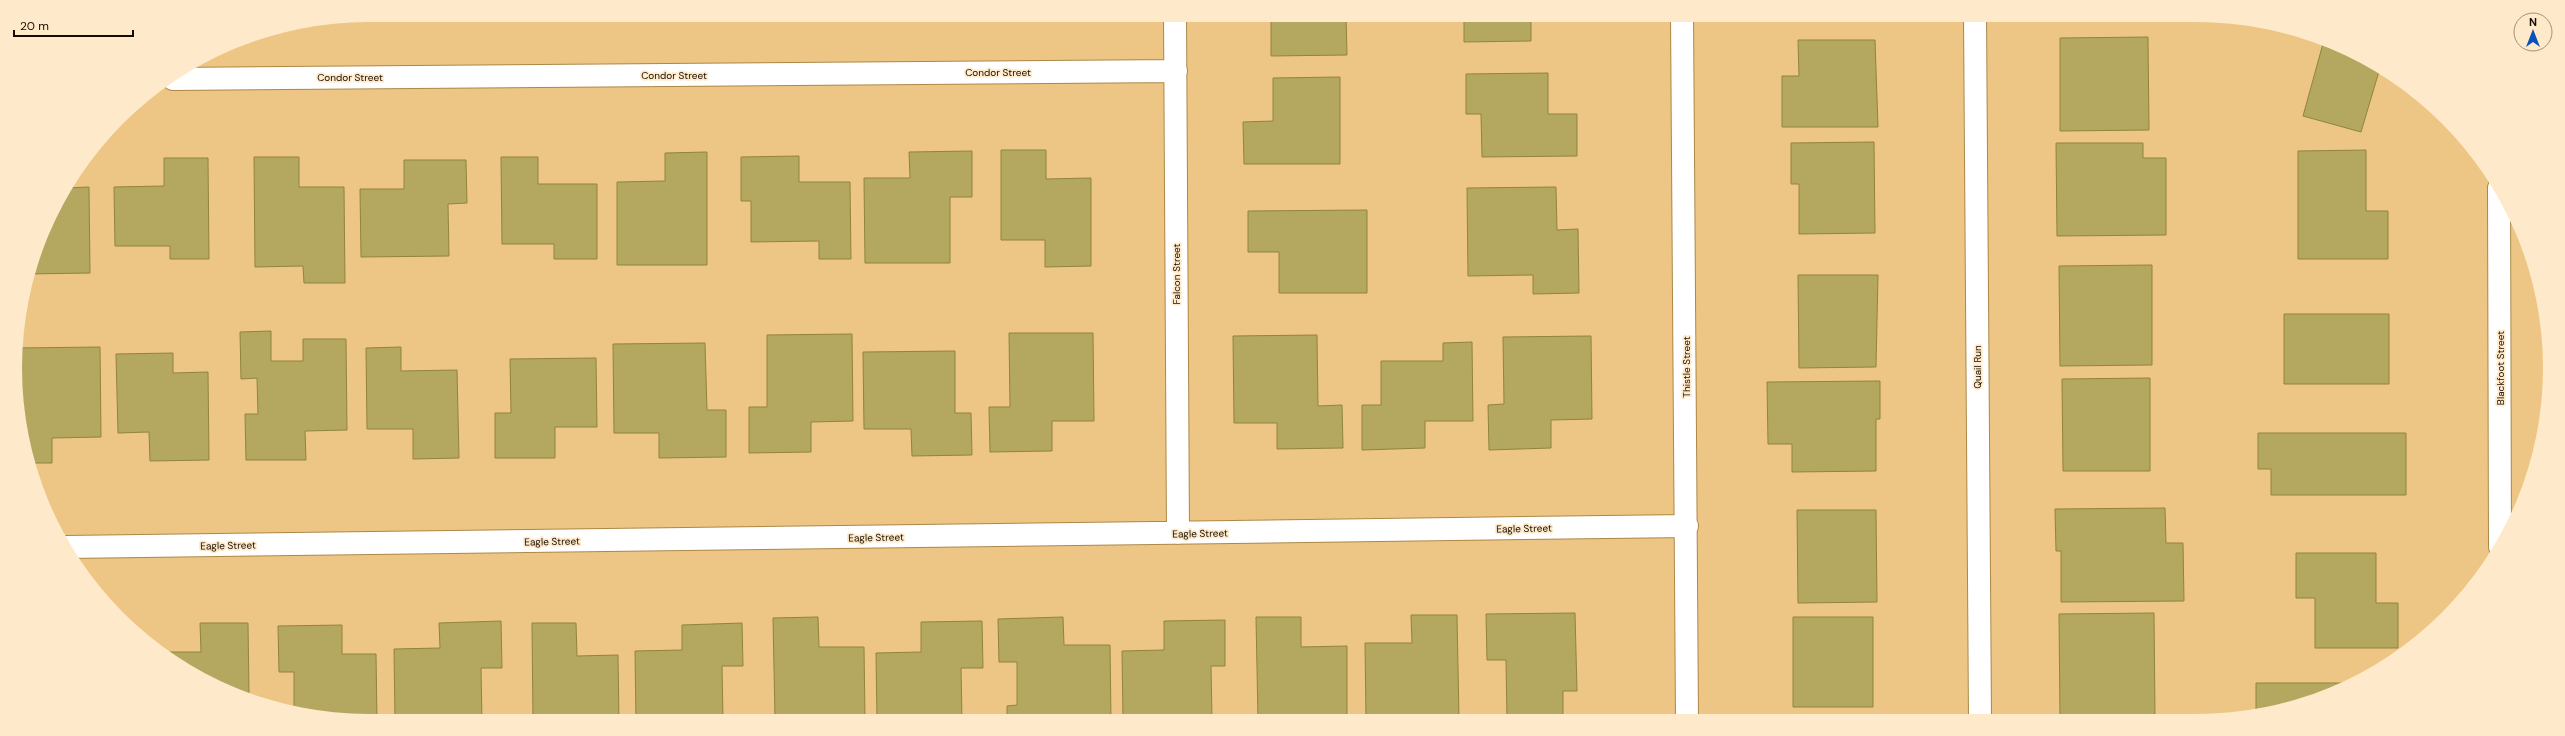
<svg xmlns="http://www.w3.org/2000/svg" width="2565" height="736" viewBox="0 0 2565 736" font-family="'DM Sans',sans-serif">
<rect width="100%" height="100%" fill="#edc584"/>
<path fill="#b4a860" stroke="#91843c" d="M1271,15h75l1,40 -76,1z
M1464,15h67v26l-67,1z
M2053,15h50v3h-50z
M2148,37l1,93 -89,1v-93z
M1798,40h77l3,87h-96v-51h17z
M2324,40l56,28 -19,64 -58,-16z
M1548,73v41h29v42l-95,1 -1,-43h-15v-40z
M1340,77v87h-96l-1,-42 30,-1v-43z
M1874,142l1,91 -76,1v-50h-8v-41z
M2056,143h87v15h23v77l-109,1z
M1001,150h45v29l45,-1v88l-46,1v-27h-44z
M2366,150v61h22v48h-90v-108z
M972,151v46h-22v66h-85l-1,-85h46l-1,-26z
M707,152v113h-90v-83l48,-1v-28z
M799,156v26h51l1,77h-32v-18l-68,1v-41h-10v-44z
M254,157h45v30h45l1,96h-41l-1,-17 -48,1z
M501,157h37v27h59v75h-43v-15h-52z
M164,158h44l1,101h-39v-13h-55l-1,-59 50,-1z
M404,160h62l1,43 -19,1 1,52 -88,1 -1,-68h44z
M89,187l1,86 -62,1 24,-62 14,-24z
M1556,187l1,43 21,-1 1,64 -46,1v-19l-65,1 -1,-88z
M1367,210v83h-88v-41h-31v-41z
M2152,265v100l-92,1 -1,-100z
M1798,275h80l-2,92 -77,1z
M2284,314h105v70h-105z
M271,331v30h32v-22h43l1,91 -42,1 1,29h-60l-1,-46h13l-1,-36 -16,1 -1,-47z
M1009,333h84l1,88h-42v30l-62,1 -1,-45h21z
M852,334l1,87 -42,1v30l-62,1v-46h18v-72z
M1317,335l1,71 24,-1 1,43 -66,1v-26h-43l-1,-87z
M1591,336l1,83 -41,1v28l-62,2 -1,-45 16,-1 -1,-67z
M1472,342l1,79h-48v27l-63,2v-45h19v-44h62v-18z
M705,343l2,67h19v47l-67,1v-25h-45l-1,-89z
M100,347l1,90 -49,1v25h-24l-12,-115z
M401,347v24l56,-1 2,88 -46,1v-30h-46l-1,-81z
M955,351v62h16l1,42 -60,1 -1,-27h-47l-1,-77z
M173,353v20l35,-1 1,88 -59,1 -1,-29 -31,1 -2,-79z
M596,358l1,69h-42v31h-60v-45h16l-1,-54z
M2150,378v93h-87l-1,-92z
M1880,381v38h-4v52l-84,1v-28h-24l-1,-62z
M2258,433h148v62h-135v-26h-13z
M2165,508l1,35h17l1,58 -123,1v-51h-5l-1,-42z
M1797,510h79l1,92 -79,1z
M2296,553h80v50h22v45h-83v-50h-19z
M1575,613l2,78h-14v28h-56l-1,-59h-19l-1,-46z
M2154,613l1,105h-95l-1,-104z
M1411,615h46l2,103 -93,1 -1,-76h47z
M818,617l1,30h45l1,73h-90l-2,-102z
M1063,617l1,28h46l1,75h-104v-14l10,-1v-43h-18l-1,-43z
M1256,617h45v30l46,-1v73l-89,1z
M1793,617h80v90h-80z
M1225,620v46h-14l1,54h-89l-1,-69 42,-1v-29z
M501,621l1,47h-21l1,53h-87l-1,-72 46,-1 -1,-25z
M982,621l1,47h-22l1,52h-85l-1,-67 45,-1v-30z
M200,623h48l1,72 -58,-21 -29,-22h39z
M532,623h44l1,33 41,-1 1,66h-86z
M742,623l1,43h-21l1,54 -87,1 -1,-70 47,-1v-25z
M342,625v29h34l1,67 -83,-9v-40h-15l-1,-46z
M2256,683h86v5l-86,26z"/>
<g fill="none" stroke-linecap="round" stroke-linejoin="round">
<g stroke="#ad8847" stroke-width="24">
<path id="minor" d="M1175,15l3,518
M1682,15l5,704
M1975,15l5,703
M173,79l1003,-8
M2499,188l1,359
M66,547l1621,-21"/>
</g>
<use href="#minor" stroke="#fff" stroke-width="22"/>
</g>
<g text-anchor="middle" stroke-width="3.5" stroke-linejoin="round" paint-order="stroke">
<g font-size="10" fill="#170c00" stroke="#feeaca">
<text x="998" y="76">Condor Street</text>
<text x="674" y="79">Condor Street</text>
<text x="350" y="81">Condor Street</text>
<text transform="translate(1176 274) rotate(-90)" y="4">Falcon Street</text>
<text transform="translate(1686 367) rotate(-90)" y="4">Thistle Street</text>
<text transform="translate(1977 367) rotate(-90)" y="4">Quail Run</text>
<text transform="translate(2500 368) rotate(-90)" y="4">Blackfoot Street</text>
<text transform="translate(1524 528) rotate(-1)" y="4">Eagle Street</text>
<text transform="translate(1200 533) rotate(-1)" y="4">Eagle Street</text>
<text transform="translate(876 537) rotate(-1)" y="4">Eagle Street</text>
<text transform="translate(552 541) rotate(-1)" y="4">Eagle Street</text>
<text transform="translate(228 545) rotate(-1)" y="4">Eagle Street</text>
</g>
</g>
<path d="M0 0H2565V736H0ZM368 22H2197A346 346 0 0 1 2543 368V368A346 346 0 0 1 2197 714H368A346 346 0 0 1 22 368V368A346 346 0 0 1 368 22Z" fill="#feeaca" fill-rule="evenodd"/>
<g transform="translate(2533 32)"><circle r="19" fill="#feeaca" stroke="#a29179"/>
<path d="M0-3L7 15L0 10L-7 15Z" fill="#0952bc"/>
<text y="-6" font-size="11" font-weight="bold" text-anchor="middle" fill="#170c00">N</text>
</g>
<path d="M14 30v6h119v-6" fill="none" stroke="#170c00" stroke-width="2"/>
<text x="20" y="30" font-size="12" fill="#170c00" stroke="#feeaca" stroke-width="3" paint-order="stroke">20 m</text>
</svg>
